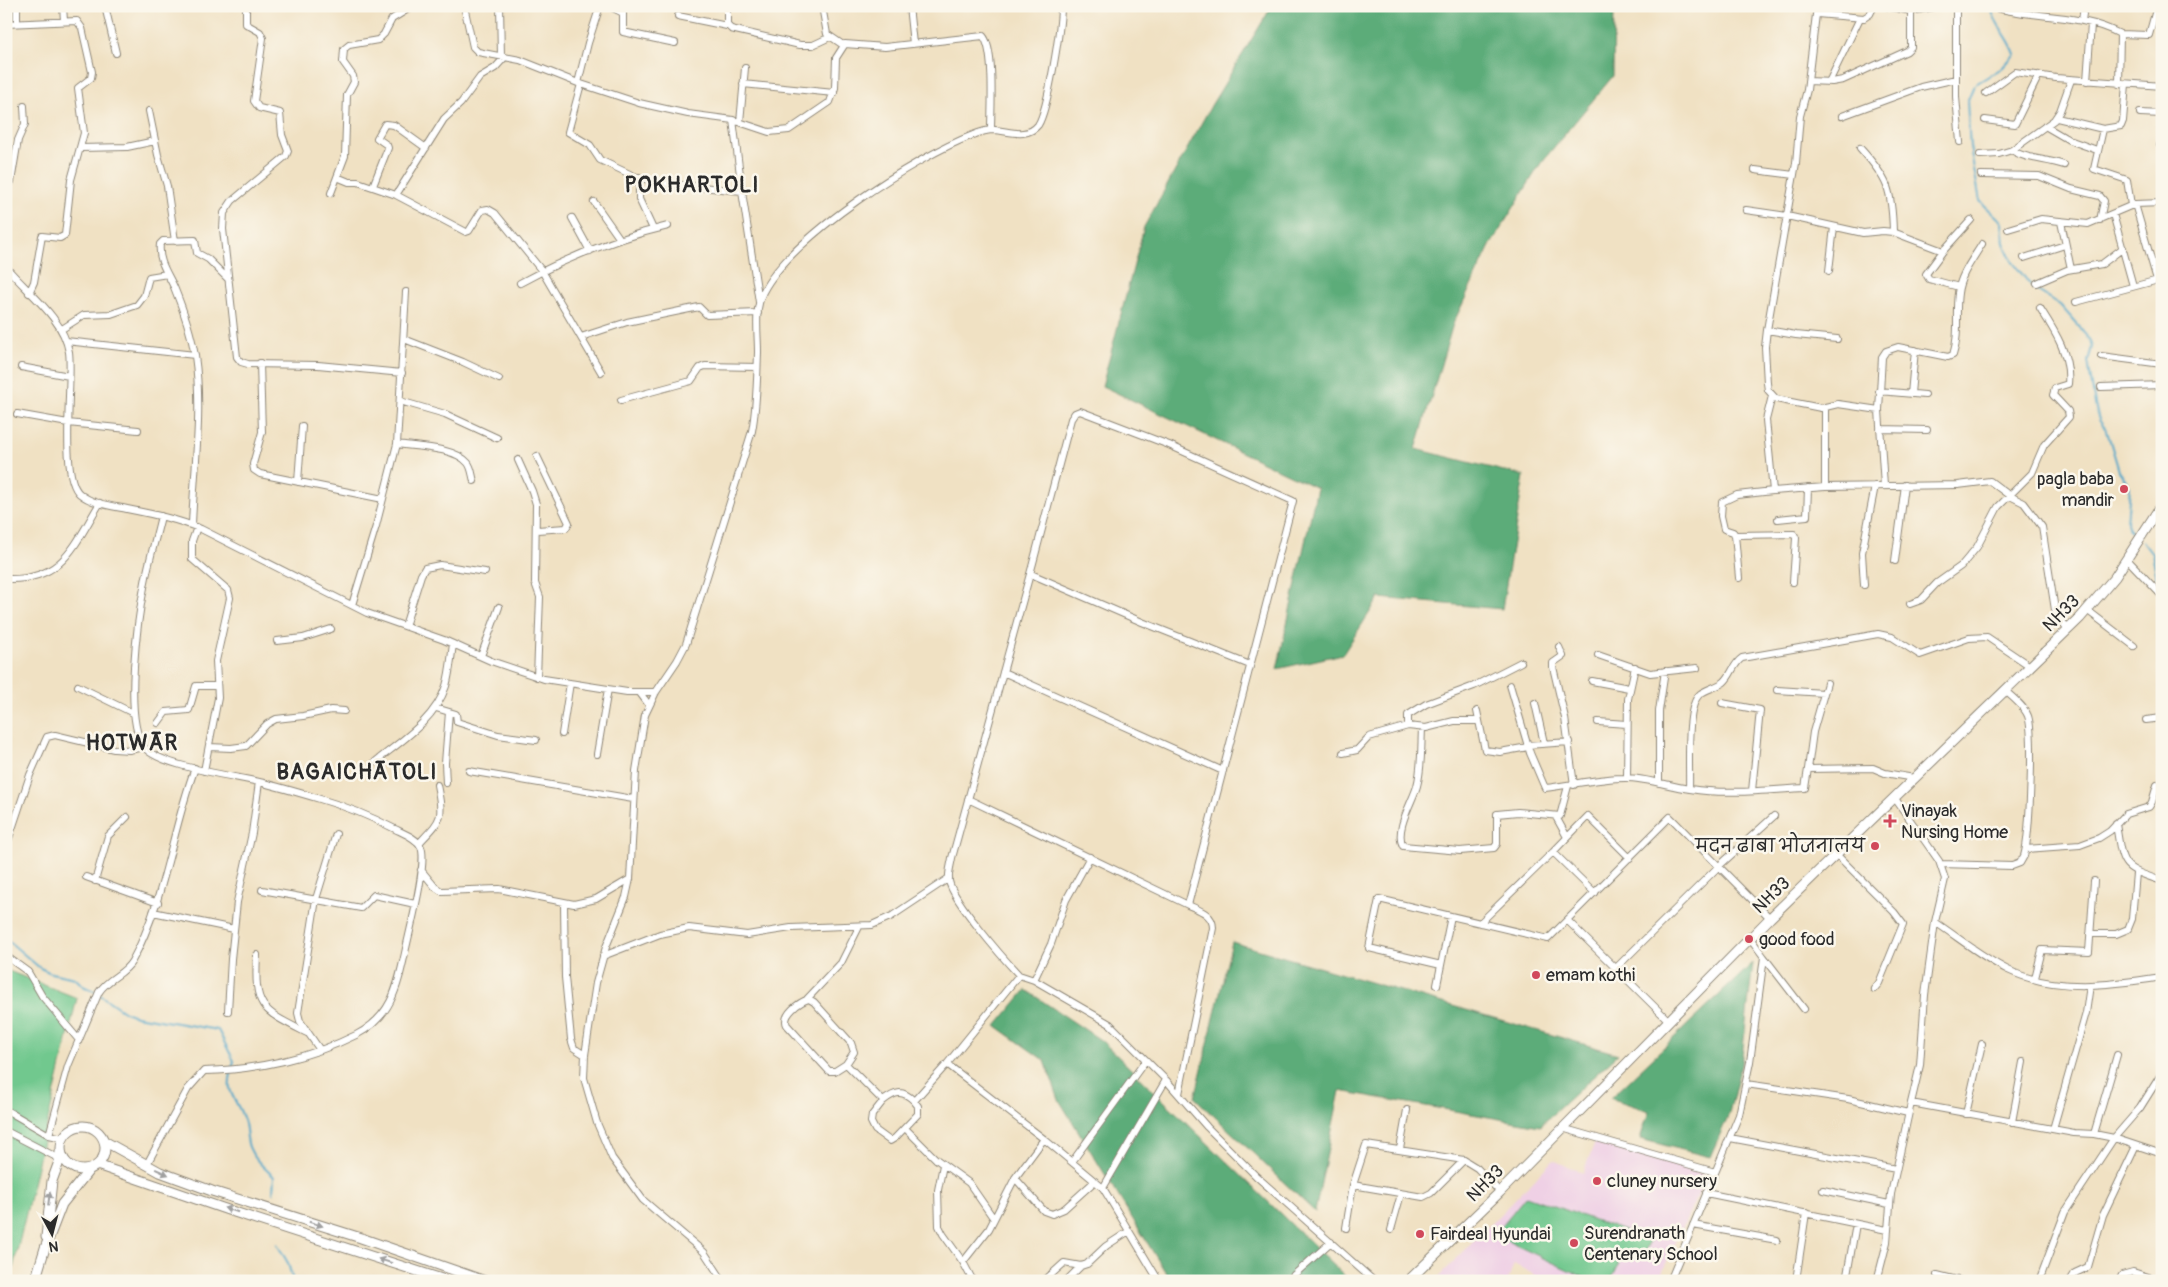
<svg xmlns="http://www.w3.org/2000/svg" width="2168" height="1287" viewBox="0 0 2168 1287" font-family="Pangolin,'Playpen Sans Deva',sans-serif">
<rect width="100%" height="100%" fill="#fbf7ec"/>
<filter id="ink" filterUnits="userSpaceOnUse"><feTurbulence type="fractalNoise" baseFrequency=".02" numOctaves="2"/><feDisplacementMap in="SourceGraphic" scale="10" xChannelSelector="R" yChannelSelector="G"/><feConvolveMatrix kernelMatrix="1 2 1 2 8 2 1 2 1" color-interpolation-filters="sRGB"/></filter>
<filter id="wash" filterUnits="userSpaceOnUse"><feTurbulence type="fractalNoise" baseFrequency=".0096" numOctaves="4" result="noise"/><feDisplacementMap in="SourceGraphic" scale="20" xChannelSelector="R" yChannelSelector="G"/><feGaussianBlur stdDeviation="1.12" result="paint"/><feColorMatrix in="noise" values="0 0 0 0 0 0 0 0 0 0 0 0 0 0 0 0 0 1.4 0 .05"/><feComposite in="paint" operator="in"/></filter>
<g filter="url(#wash)">
<rect width="100%" height="100%" fill="#f0e1c3"/>
<path fill="#efd0e5" d="M1596,1139l111,36 -49,106h-112l-32,-17 -6,17h-73l118,-121 30,13z"/>
<path fill="#71c88e" stroke="#4e7a5c" d="M6,970l71,28 -67,283h-4z
M1526,1196l124,44 -7,15 -20,-2 -12,28h-19l-98,-46z"/>
<path fill="#5cac79" stroke="#446c52" d="M1272,6h342l-1,70 -72,87 -51,83 -37,78 -37,125 108,27 -22,133 -123,-11 -36,56 -66,15 40,-181 -215,-102 42,-159 68,-123z
M1232,942l386,112 -78,72 -200,-35 -25,121 -120,-114z
M1753,963l-12,102 -12,49 -19,43 -70,-18 9,-28 -39,-13z
M1026,990l76,51 248,240h-179l-112,-181 -14,-39 -49,-35z"/>
<g fill="none" stroke-linecap="round" stroke-linejoin="round">
<path stroke="#4ba6c9" stroke-width="2" d="M1991,9c5,17 18,28 24,45l-13,14 -28,17 -7,17 3,45 10,54 18,17 4,5 2,20 8,18 13,17 8,10 27,17 23,26 7,11 2,5 -4,14 7,44 4,15 8,11 12,40 11,16 -3,36 2,7 8,7
M2142,541l10,13 5,24 5,5
M6,939l34,29 11,5 24,5 8,8 13,6
M100,995l25,17 11,4 82,14 16,31c-10,37 -1,28 10,59 3,9 2,19 5,27 5,13 16,21 25,30l-1,16
M277,1244l11,19 5,18"/>
</g>
</g>
<g filter="url(#ink)">
<g fill="none" stroke-linecap="round" stroke-linejoin="round">
<g stroke="#8e8677" stroke-width="8">
<path id="minor" d="M17,6v17
M63,6l1,15
M105,6l11,47
M246,6v18l14,8 3,6 -9,63 5,7 21,5 2,22 6,16 -2,5 -54,45 -8,12 -1,16 14,128 4,5 7,2 70,1 84,8
M464,6l9,41 5,5 42,8 58,23 61,20 49,11 45,6 36,12 20,-2 41,-28 5,-14 1,-30 9,-14 40,3 98,-11c12,13 8,75 8,94
M500,6l1,50
M609,6l14,7v19l52,11
M727,6v19l4,4 69,16h13l17,-8
M822,6l5,28 16,11
M909,6l4,38
M1817,6l-10,84 -7,26 -4,47 -29,167 -2,17 2,36 1,7 8,9 45,9 17,-4 41,6
M1886,6l25,5
M1956,6v91l4,45
M1988,6c43,13 90,6 132,28l-1,50
M1817,14l47,4 6,-4 4,-8
M678,16l49,10
M2082,21l2,-15
M6,24l71,-3 5,7 10,44 -1,6 -13,10 6,45 -13,47 -6,55 -5,3 -18,-2 -8,46 -5,11
M2120,34l29,1 8,-29
M1808,81l24,1 11,-2 64,-29 4,-4v-36l29,-5
M2087,81l4,-57
M1829,82l31,-64
M578,83l10,-40 12,-37
M581,84l-13,48 22,13 10,15 34,16 26,7 82,8
M743,84l91,9
M1986,93l29,-21 41,6 106,8
M149,111l9,44 9,31 8,55
M2140,113l22,1
M1842,116l79,-29 35,-8
M2057,118l46,11 18,-3 2,-5 3,-37
M733,120l10,78 16,104
M1985,120l30,4 24,-49
M740,122l5,-54
M2045,126l24,14 28,10
M2103,129l-9,40 33,11 4,25
M2160,145l2,1
M80,148l47,-1 28,-6
M1860,148c28,31 32,41 33,84
M2012,150c11,9 36,9 52,15
M1980,155l19,-1 13,-4 42,-30 6,-9 11,-31
M1755,170l39,5
M1981,175l58,1 32,13 29,7 4,5 -4,19
M337,177l12,5h9l38,13 70,37 3,-1 13,-21 6,-1 7,4 47,58 59,101
M639,177v22l14,30
M373,186l15,-38 -1,-3 -10,-7 8,-14 9,1 32,23
M6,189l5,-7 7,-42 7,-16 -1,-18
M331,193l14,-37 2,-61 7,-13 -1,-6 -10,-14 1,-13 5,-4 29,-5 6,-6 8,-15 21,-13
M396,195l48,-76 17,-16 19,-26 15,-9 10,-11
M594,202l26,37
M2135,204l22,76
M1746,210l41,6 76,17 20,-2 10,1 50,19
M2113,214l20,72
M572,218l18,33
M2061,222l10,47
M2008,229l33,-10 47,5 47,-20 27,-1
M2024,258l41,-13
M6,267c22,26 57,50 63,85 4,27 -10,126 11,142 12,10 32,12 47,15 25,5 50,10 74,20l166,84 77,27 47,21 53,18 83,13h29
M1829,271l5,-44
M520,283c46,-25 97,-45 148,-57
M2037,283l30,-13 35,-6 21,-16
M1959,287l-30,-8 -3,-5 17,-23 28,-31
M2076,302l86,-23
M62,329l22,-14 27,-1 26,-9 7,-9 5,-19 18,-3
M1767,330l29,5 41,4
M581,337l46,-15 72,-15 8,8 51,-2
M404,339l59,23 36,17
M66,341l129,14
M2101,356l61,8
M260,363l2,69 -9,32 1,6 6,4 123,25
M21,367l48,9
M2101,387l61,-2
M1879,391l46,4
M1911,394l4,-44
M1772,396l-6,24 7,71
M621,400l70,-19 9,-13 5,-2 52,1
M400,401l45,13 52,24
M17,414l51,9 70,7
M1880,429l47,1
M397,444c19,3 58,3 71,19 4,5 4,12 6,18
M518,460l14,31 4,13 -1,79 5,14 -3,80
M298,482l4,-56
M1884,486l-5,-76 3,-53 4,-6 12,-4 50,10 5,-2c7,-21 2,-41 5,-62 2,-18 15,-34 24,-49
M1825,487v-79
M1778,519l29,-3 1,-28
M192,525c2,-55 11,-115 3,-169 -4,-24 -12,-47 -21,-69 -7,-15 -16,-26 -14,-43l3,-3 32,-1 2,13 11,6 20,20
M197,527l-5,14v18l36,31 2,8 -14,63 2,37 -14,73
M537,530l29,-2 3,-5 -32,-67
M1735,535l59,-1 2,4 -3,44
M2162,537v5
M2127,559l35,37
M1895,561l10,-76
M1031,574l111,48 108,43
M1739,578l-4,-43 -2,-3 -9,-3 -3,-13 1,-14 15,-7 36,-4 52,-4 133,-2 32,-4 20,15 14,7 18,24 13,83 13,20
M6,579c58,2 68,-34 94,-76
M1864,585l-2,-32 13,-67
M1910,604l11,-4 16,-17 24,-17 16,-19 21,-40 34,-34 12,-28 25,-28 -1,-6 -15,-16 2,-7 13,-4c3,-29 -14,-54 -28,-76
M352,605l24,-79 21,-82 9,-152
M2087,610l47,36
M405,626l16,-51 4,-7 15,-3 45,7
M277,641l26,-3 28,-9
M1559,647l4,9 -10,7v4l12,51 9,67
M1598,655l52,18 47,-5
M481,656l18,-49
M1003,672l220,99
M1592,681l37,7
M1510,685l20,68 15,35c27,-3 53,-10 80,-10 22,0 43,8 65,11 36,6 78,1 115,-1l3,-19 65,-1 12,5 29,5
M78,686l55,27
M1777,690l47,3
M640,693l9,12
M1535,703l9,40
M1722,703l38,7 -8,81
M436,708l20,6 1,8 41,13 38,5
M1477,711l8,39 15,2 28,-5
M2146,720l16,-2
M1598,722l29,2
M158,723l8,-11 23,-2 7,-24h21
M1408,726v-11l18,-11 48,-18 47,-24
M1422,728c-1,19 0,40 -5,58 -4,15 -23,44 -14,60l57,5 34,-3 3,-4v-30l21,-2 42,4 8,-30
M562,734l8,-51
M1527,745l42,-3
M209,747l22,1 15,-2 21,-22 9,-5 27,-3 28,-6 13,1
M1343,753l14,-3 12,-13 39,-11 18,2 28,-7h25
M597,754l11,-65
M375,762c26,-21 60,-42 71,-76 4,-13 5,-28 7,-42
M1808,769l5,-37 14,-49
M469,771l164,28
M1627,778l1,-79 7,-32
M446,783l-1,-20 4,-51
M1659,783v-72l6,-40
M1689,789c1,-19 -4,-83 11,-95 7,-5 17,-7 24,-12 8,-7 9,-18 18,-24l136,-24 14,3 28,18 49,-17 18,-1 43,29
M1894,797l45,64 6,18 -10,43 -10,73 -5,70 -9,38
M968,799l220,106
M1556,817l11,20
M2116,824c7,43 4,43 46,57
M419,843c23,-24 25,-24 18,-58
M6,847l24,-72 17,-38 8,-2 59,14 15,1 15,-3
M2026,849l54,-4 19,-7 11,-7 16,-17 23,-7 3,-5 5,-17 5,-3
M1553,852l35,-36 42,42
M1837,855l57,57 9,12 -24,59 -5,6
M1941,864l71,2 8,-3 4,-7c6,-20 10,-123 4,-140 -4,-10 -16,-19 -24,-26
M421,870l14,17 6,4 58,-2 75,15 22,-5 34,-20
M86,877l72,26
M95,881l13,-45 19,-19
M262,890l99,18 13,-13 41,9
M564,903l1,74 6,62 3,9 11,7
M153,912l81,17
M1568,921l100,99
M1935,922c24,16 47,35 73,48 48,23 103,15 154,7
M1480,923l73,-71 42,41
M2090,934h26l12,-5 4,-10 4,-46
M257,955c-3,53 4,55 50,78
M6,956l22,16 14,24 36,43
M603,956l57,-22 29,-6 58,7 44,-7 81,-3 20,-9 57,-38
M1764,957l40,52
M1441,965l-72,-17 10,-49 169,40 122,-122 100,101
M1616,968l103,-102 55,-50
M2035,978l7,-28 47,2 5,-71
M1034,980l17,-36 15,-44 24,-43
M1437,985l14,-69
M807,999l34,-36 18,-36
M228,1011l3,-52 6,-57 15,-69 7,-51
M320,1050l-20,-29 -2,-8 18,-114 20,-65
M846,1064l-11,7h-6l-42,-46c-5,-10 12,-23 22,-26l5,3 37,41 3,9 -8,12 37,37c12,-9 19,-12 31,0l33,-37 72,-89
M947,1064l97,75 59,49
M2162,1073l-22,35 -26,30 48,16
M1746,1084l102,15 60,14
M1179,1094l34,-166c0,-14 -14,-18 -25,-23l105,-404 -124,-56 -89,-34 -5,2 -4,6 -38,144 -81,295c-1,7 -4,15 -3,23 4,20 54,77 70,94l15,5 76,44 56,56 41,47 49,49 118,105
M883,1101l-11,14 -1,7 4,8 15,11 5,-3 23,-24v-8l-4,-5
M6,1110l43,25 14,3
M1966,1114l16,-70
M2012,1122l11,-60
M905,1128l31,31 33,24 25,36
M1562,1128l153,44
M2053,1129l33,-116 4,-28
M6,1131l54,28
M2094,1134l23,-79
M49,1135l19,-69 31,-74c10,-15 25,-17 33,-31 33,-60 39,-129 63,-193
M1730,1138l166,31
M1400,1149l7,-39
M1072,1162l74,-102
M147,1164l41,-75 16,-18c52,-1 106,-13 152,-36 35,-18 41,-46 49,-82 4,-20 23,-90 16,-106 -4,-9 -18,-14 -26,-18 -25,-13 -47,-22 -75,-30 -20,-6 -40,-12 -61,-17 -25,-6 -101,-16 -115,-35 -21,-28 -6,-130 1,-165 4,-22 11,-44 16,-66
M943,1165l-5,25 1,36 4,8 20,28 10,19
M1015,1178l29,33 8,3 12,-5 31,-28
M1353,1185l70,12 8,-4 33,-33
M1823,1190l66,14
M1706,1193l181,37
M1693,1225l84,15
M1346,1228l7,-43 13,-40 98,15 13,8 23,24
M1391,1230l10,-36
M1129,1231l30,50
M963,1262l26,-33 26,-51 29,-39
M1797,1274l9,-61
M1937,1275l24,6
M723,1281l-19,-29 -61,-52 -31,-42 -15,-35 -13,-45 1,-23 11,-72 10,-36 20,-50 4,-18 6,-108 9,-56 11,-23 21,-31 9,-17 66,-213c5,-26 5,-52 6,-79 0,-20 -4,-42 5,-60 28,-55 152,-135 210,-157 7,-3 15,-5 22,-5 14,1 32,9 43,-5 10,-15 23,-98 23,-119
M1044,1281l20,-18 17,3 6,-2 19,-18 23,-15 -26,-43 63,-108
M1066,1281l15,-15
M1287,1281l44,-39
M1670,1281l69,-166 11,-53 14,-105 -14,-19
M1846,1281l10,-57
M1877,1281l10,-39 4,-48 20,-91 163,30 20,1 20,4 -49,74 -26,69
M2070,1281l5,-8 13,-6 15,-52 33,-69
M2119,1281l3,-6 11,-3 28,9"/>
</g>
<g stroke="#8e8677" stroke-width="11">
<path id="major" d="M61 1148a22 22 0 1 1 44 0a22 22 0 1 1-44 0Z
M104,1141l56,31 52,19 149,47 124,43
M97,1165l131,45 220,71
M46,1237l6,-56 8,-22v-7
M35,1281l10,-33 17,-44 28,-35
M1408,1281l92,-89 270,-274 310,-300 35,-41 47,-73"/>
</g>
<use href="#minor" stroke="#fff" stroke-width="6"/>
<use href="#major" stroke="#fff" stroke-width="9"/>
</g>
<defs><path id="oneway-solid" d="M-6-.8H1V-3.2L6.5 0L1 3.2V.8H-6Z" transform="scale(1.25)"/></defs>
<g fill="#a0a0a0">
<use href="#oneway-solid" transform="translate(162 1172) rotate(24)"/>
<use href="#oneway-solid" transform="translate(49 1199) rotate(-82)"/>
<use href="#oneway-solid" transform="translate(231 1210) rotate(-162)"/>
<use href="#oneway-solid" transform="translate(316 1224) rotate(17)"/>
<use href="#oneway-solid" transform="translate(385 1261) rotate(-162)"/>
</g>
</g>
<g fill="#d1495b" stroke="#fbf7ec" stroke-width="2">
<circle cx="2124" cy="489" r="5"/>
<path d="M1887.5 813.5h5v5h5v5h-5v5h-5v-5h-5v-5h5z"/>
<circle cx="1875" cy="846" r="5"/>
<circle cx="1749" cy="939" r="5"/>
<circle cx="1536" cy="975" r="5"/>
<circle cx="1597" cy="1181" r="5"/>
<circle cx="1420" cy="1234" r="5"/>
<circle cx="1574" cy="1243" r="5"/>
</g>
<g text-anchor="middle" stroke-width="5" stroke-linejoin="round" paint-order="stroke">
<g font-size="18" fill="#2b2b2b" stroke="#fbf7ec" text-anchor="start">
<text x="2114" y="485" text-anchor="end">pagla baba<tspan x="2114" dy="21">mandir</tspan></text>
<text x="1901" y="817">Vinayak<tspan x="1901" dy="21">Nursing Home</tspan></text>
<text x="1865" y="852" text-anchor="end">मदन ढाबा भोजनालय</text>
<text x="1759" y="945">good food</text>
<text x="1546" y="981">emam kothi</text>
<text x="1607" y="1187">cluney nursery</text>
<text x="1584" y="1239">Surendranath<tspan x="1584" dy="21">Centenary School</tspan></text>
<text x="1430" y="1240">Fairdeal Hyundai</text>
</g>
<g font-size="18" fill="#2b2b2b" stroke="#fbf7ec">
<text transform="translate(2061 613) rotate(-45)" y="6">NH33</text>
<text transform="translate(1771 895) rotate(-44)" y="6">NH33</text>
<text transform="translate(1485 1183) rotate(-45)" y="6">NH33</text>
</g>
<g font-size="22" font-weight="bold" letter-spacing="1" fill="#2b2b2b" stroke="#fbf7ec">
<text x="692" y="192">POKHARTOLI</text>
<text x="132" y="750">HOTWĀR</text>
<text x="357" y="779">BAGAICHĀTOLI</text>
</g>
</g>
<rect width="2168" height="1287" fill="none" stroke="#fbf7ec" stroke-width="25"/>
<g transform="translate(52 1234) rotate(173)" stroke="#fbf7ec" stroke-width="4" paint-order="stroke">
<path d="M0-4L9 19L0 12L-9 19Z" fill="#2b2b2b"/>
<text y="-8" font-size="14" font-weight="bold" text-anchor="middle" fill="#2b2b2b">N</text>
</g>
</svg>
